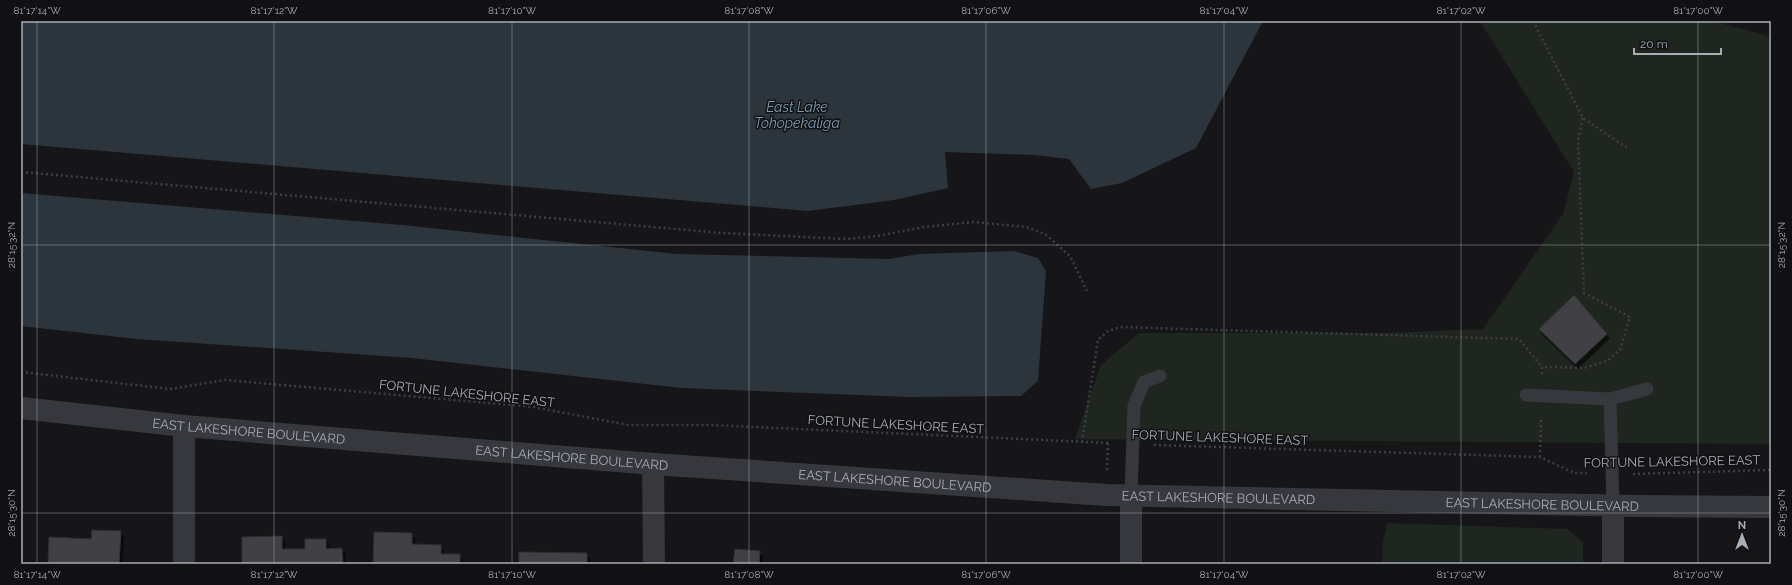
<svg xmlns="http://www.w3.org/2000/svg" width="1792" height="585" viewBox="0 0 1792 585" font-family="Raleway,sans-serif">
<defs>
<filter id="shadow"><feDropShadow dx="2.5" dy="4.5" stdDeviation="0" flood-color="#0009"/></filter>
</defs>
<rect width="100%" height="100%" fill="#161618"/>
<path fill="#1e261f" d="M1480,21h232l53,14 6,5v404l-696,-5 26,-74 38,-32h245l99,-4 80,-115 11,-42z
M1387,523l180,6 16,13v22h-201l1,-22z"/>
<path fill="#2c353c" d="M21,21h1242l-67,127 -74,35 -31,6 -22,-30 -34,-4 -90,-3 3,36 -54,12 -86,11 -787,-67z
M21,193l381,32 275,29 212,5 30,-5 95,-3 24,7 8,13 -8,110 -17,15 -111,1 -228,-9 -270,-30 -275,-19 -116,-13z"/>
<path fill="#404145" stroke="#303034" filter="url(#shadow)" d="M1574,295l33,39 -32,30 -36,-35z
M92,530l29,1 -2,33h-71l1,-27 42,2z
M374,532l38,1v11l29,1v9h19v10h-87z
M282,536v13h23v-10h21v10l16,-1 1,16h-101v-27z
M735,549l25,2 -1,13h-26z
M519,552l68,1v11h-68z"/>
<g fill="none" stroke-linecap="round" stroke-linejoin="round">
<path stroke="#3d3f44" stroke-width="2.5" stroke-dasharray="2 3" stroke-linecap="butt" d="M1533,21l50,97 44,30
M21,172l701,61 124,6 32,-3 46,-9 50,-5 52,5 19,7 25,22 17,35
M21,372l149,17 55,-9 309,27 94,18h81l402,18
M1542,374v-7l42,1 23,-7 13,-11 10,-33 -46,-24 -6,-153 5,-22
M1082,442l16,-102 10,-9 12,-4 399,12 23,28
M1154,445l386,12 34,16h16
M1540,457l1,-40
M1107,470l1,-27
M1633,474l138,-4"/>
<path stroke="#37383d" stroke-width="13" d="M1526,395l84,4 3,107
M1610,399l37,-10
M1131,495l3,-89 10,-24 16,-6"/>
<path stroke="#37383d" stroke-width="22" d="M653,464l1,100
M1131,495v69
M184,564v-138
M1613,564v-58"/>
<path stroke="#37383d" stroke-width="22" id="s1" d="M21,408l163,18 469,38 453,31 532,11 133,1"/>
</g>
<path fill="none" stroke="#a8adb8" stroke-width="1" stroke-opacity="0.45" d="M37,21v543M274,21v543M512,21v543M749,21v543M986,21v543M1224,21v543M1461,21v543M1698,21v543M21,245h1750M21,513h1750"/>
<g text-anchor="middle" stroke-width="3" stroke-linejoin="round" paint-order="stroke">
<g font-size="13" fill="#a8adb8" stroke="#111113">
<text transform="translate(467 393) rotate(6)" y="5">FORTUNE LAKESHORE EAST</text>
<text transform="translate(896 424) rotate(3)" y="5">FORTUNE LAKESHORE EAST</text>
<text dy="5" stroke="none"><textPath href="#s1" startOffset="229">EAST LAKESHORE BOULEVARD</textPath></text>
<text transform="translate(1220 437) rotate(2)" y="5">FORTUNE LAKESHORE EAST</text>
<text dy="5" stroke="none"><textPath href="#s1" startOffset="553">EAST LAKESHORE BOULEVARD</textPath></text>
<text transform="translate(1672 461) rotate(-1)" y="5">FORTUNE LAKESHORE EAST</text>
<text dy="5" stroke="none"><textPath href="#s1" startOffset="877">EAST LAKESHORE BOULEVARD</textPath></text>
<text dy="5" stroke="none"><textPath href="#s1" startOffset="1201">EAST LAKESHORE BOULEVARD</textPath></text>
<text dy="5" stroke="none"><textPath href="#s1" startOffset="1525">EAST LAKESHORE BOULEVARD</textPath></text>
</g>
<g font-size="14" font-style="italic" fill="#7f9bb3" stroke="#111113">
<text x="797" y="112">East Lake<tspan x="797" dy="16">Tohopekaliga</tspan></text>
</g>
</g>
<rect width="1792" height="585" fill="none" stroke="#111113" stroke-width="44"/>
<g transform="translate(1742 535)" stroke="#111113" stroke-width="3" paint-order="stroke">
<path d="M0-3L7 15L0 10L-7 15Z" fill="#a8adb8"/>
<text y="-6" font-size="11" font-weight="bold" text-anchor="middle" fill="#a8adb8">N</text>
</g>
<path d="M1634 48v6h87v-6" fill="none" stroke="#a8adb8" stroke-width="2"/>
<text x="1640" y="48" font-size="12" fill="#a8adb8" stroke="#111113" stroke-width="3" paint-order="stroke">20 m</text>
<rect x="22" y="22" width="1748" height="541" fill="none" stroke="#a8adb8" stroke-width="1.5"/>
<g font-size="10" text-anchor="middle" fill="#a8adb8">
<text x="37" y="14">81°17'14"W</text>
<text x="274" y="14">81°17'12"W</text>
<text x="512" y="14">81°17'10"W</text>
<text x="749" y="14">81°17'08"W</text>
<text x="986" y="14">81°17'06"W</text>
<text x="1224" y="14">81°17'04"W</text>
<text x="1461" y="14">81°17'02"W</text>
<text x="1698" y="14">81°17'00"W</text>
<text transform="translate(11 245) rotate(-90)" y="4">28°15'32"N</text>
<text transform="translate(1781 245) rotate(-90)" y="4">28°15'32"N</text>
<text transform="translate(11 513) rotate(-90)" y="4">28°15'30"N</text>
<text transform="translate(1781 513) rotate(-90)" y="4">28°15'30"N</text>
<text x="37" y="578">81°17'14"W</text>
<text x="274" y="578">81°17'12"W</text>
<text x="512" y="578">81°17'10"W</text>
<text x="749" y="578">81°17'08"W</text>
<text x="986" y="578">81°17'06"W</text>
<text x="1224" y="578">81°17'04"W</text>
<text x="1461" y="578">81°17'02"W</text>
<text x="1698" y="578">81°17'00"W</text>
</g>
</svg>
